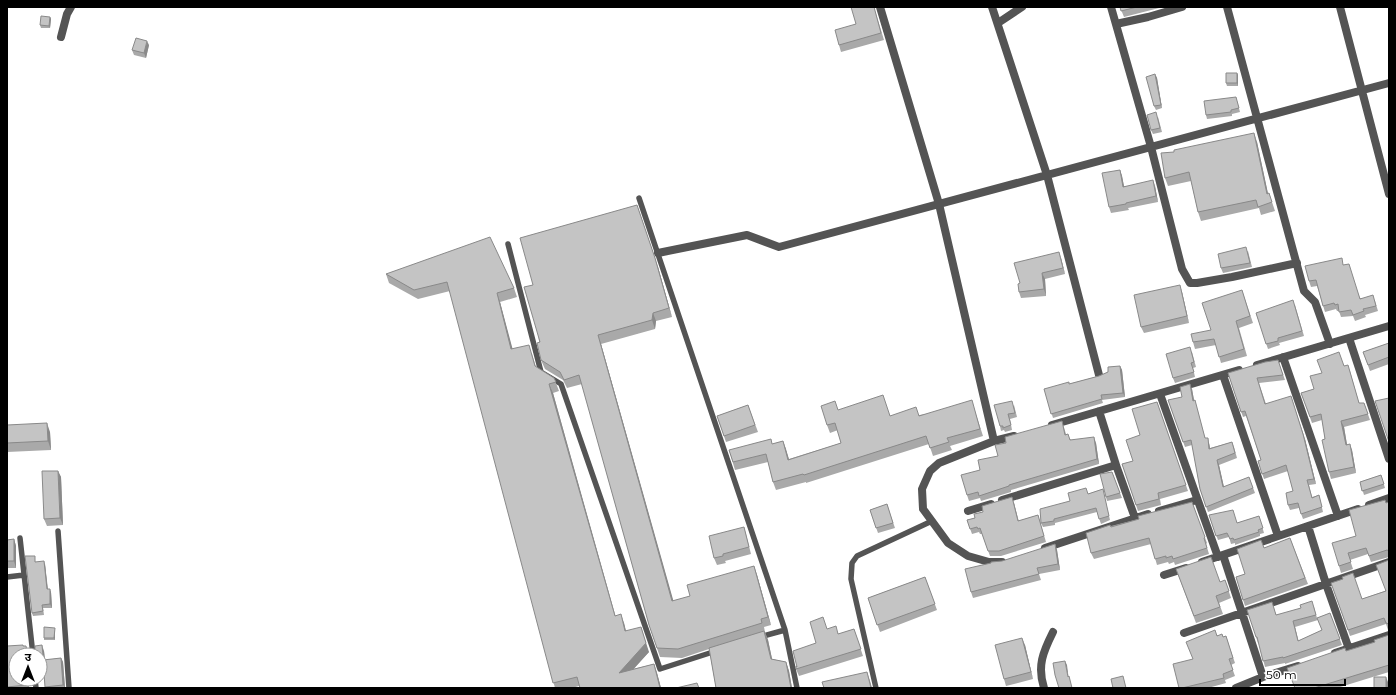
<svg xmlns="http://www.w3.org/2000/svg" width="1396" height="695" viewBox="0 0 1396 695" font-family="Montserrat,'Noto Sans Devanagari',sans-serif">
<rect width="100%" height="100%" fill="#fff"/>
<g fill="none" stroke-linecap="round" stroke-linejoin="round">
<path stroke="#545454" stroke-width="5.5" d="M639,198l146,432 12,58
M508,244l33,128 20,12 99,285 56,-18
M58,531l11,157
M20,538l13,117
M7,577l17,-2
M760,637l25,-7
M35,679l1,9
M876,688l-25,-109 1,-16 5,-7 75,-35"/>
<path stroke="#545454" stroke-width="8" d="M880,7l59,197 55,237
M992,7l55,168 52,200
M1111,7l40,140 31,122 8,14h7l35,-6 65,-14
M1227,7l77,284 11,11 15,42
M1340,7l49,187
M998,23l24,-16
M1116,24l32,-7 34,-10
M61,37l6,-23 4,-7
M658,253l89,-18 32,12 610,-164
M1349,338l40,121
M1283,357l55,159
M1257,365l132,-39
M1223,375l55,161
M1160,394l58,163
M1099,411l17,54 19,53
M1052,425l187,-55
M1002,500l114,-35
M1369,505l20,-7
M968,511l23,-7
M1159,511l38,-11
M1308,526l18,58 23,65
M1045,548l103,-34
M1223,555l40,122
M1002,562h-13l-21,-6 -20,-13 -25,-34 -1,-20 8,-18 9,-8 55,-22 20,-5
M1202,562l156,-53
M1164,575l22,-7
M1184,633l205,-71
M1335,653l54,-18
M1044,688c-7,-22 -1,-36 9,-56
M1236,688l27,-11 35,-11"/>
</g>
<path fill="#a9a9a9" fill-rule="evenodd" d="M874,7l10,33 -43,12 -2,-7 17,-21z
M1120,7h43l-39,10z
M50,17l1,2 -1,9h-9l-1,-3z
M149,45l-3,13 -12,-3 -2,-5z
M1237,73l1,2v11h-11l-1,-3z
M1155,74l2,4 5,30 -6,2 -2,-4z
M1236,97l4,15 -8,2v2l-25,3 -1,-4z
M1158,117l4,15 -9,2 -2,-4z
M1257,142l11,52 1,-1 6,18 -14,4 -2,-7 -58,13 -3,-9 -7,-31 -23,5 -3,-8z
M1120,170l2,6 2,10h31l3,16 -30,6 1,2 -18,3 -2,-6z
M1248,251l4,16 -29,6 -2,-5z
M1061,258l4,16 -20,5 1,17 -25,2 -2,-6 1,-9z
M1344,265l16,33 15,3 3,10 -13,4 1,2 -11,4 -2,-5 -12,1 -2,-6h-2l-1,-2 -11,3 -8,-26 -6,1 -2,-6z
M658,267l14,50 -16,4 -1,8 -54,15 72,257 17,-5 64,-30 3,9 14,50 -7,2 1,5 3,8 4,19 14,3 3,9 3,17h-76l-7,-39 -27,9 -22,-1 -11,-32 -67,-241 -15,4 -4,-8 -18,-11 -4,-9 -8,-75z
M386,274l128,14 3,9 -17,5 12,47 20,5 4,13 18,11 5,13 -6,2 62,223 9,7 2,8 23,21 -16,17 21,-5 3,9 4,15h-81l-1,-2 -7,2h-17l-105,-397 -32,8 -29,-16z
M1242,290l11,33 -14,5 8,28 -26,7 -5,-18 -21,4 -2,-7 18,-12z
M1182,292l7,31 -45,10 -3,-6z
M1295,305l9,31 -25,7 1,2 -12,4 -12,-36z
M1389,343v21l-19,7 -7,-19z
M1192,352l4,15 -3,1 2,9 -20,6 -2,-5z
M1278,360l7,20 -26,3 7,21 39,35 11,45 -7,1 3,12 7,-2 4,17 -20,7 -4,-11 -9,2 -2,-5 5,-14 -5,-20 -24,8 -6,-18 3,-1 -15,-44 -3,1 -15,-44z
M1120,366l2,4 3,27 -23,3 1,3 -50,15 -9,-29 25,-5 30,-8 9,-4z
M1344,366l6,5 9,32h5l6,17 -26,7 3,17 5,6 4,23 -25,6 -2,-7 -4,-33 -3,-19 -10,3 -11,-30 13,-4z
M1192,389l2,11h1l1,5 9,33 4,5 1,5 22,-6 2,5 3,11 -18,7 5,22 25,-10 6,16 -47,19 -8,-23 -8,-44 -7,2 -17,-47 14,-3z
M1157,402l31,89 -28,8 1,6 -23,6 -16,-47 11,-3 7,-26z
M748,405l10,27 -32,10 -9,-26z
M1014,405l3,12 -7,2 2,11 -7,2 -1,-2 -3,1 -1,-5z
M974,408l9,28 -33,10 2,4 -19,6 -4,-12 -123,39v-1l-30,8 -3,-8 -5,-20 -33,8 -6,-20 44,-6 10,-3 6,18 52,-16 -3,-13 -8,3 -3,-8 11,-15 52,6 29,-1z
M1062,421l4,13 5,6 25,3 3,21 -88,26v2l-30,9 -1,-3 -11,3 -2,-6 13,-25 18,-14 8,-13z
M7,425l43,7 1,18 -44,2z
M58,471l3,6 2,48 -16,1 -3,-7z
M1112,472l10,26 -15,3 -1,-4z
M1381,475l4,13 -21,7 -4,-13z
M1103,489l1,5 6,26 -9,4 -4,-12 -42,11v2l-12,2 -2,-4 29,-22 18,-7z
M1192,502l15,41 -1,1 3,10 -34,11 -1,-3 -5,2 -1,-2 -11,3 -6,-21 -57,15 -3,-6 20,-27 28,-7z
M1389,502v55l-18,5 -3,-8 -18,6 3,9 -12,4 -2,-7 17,-30 30,-33z
M1014,503l4,18 20,-6 8,27 -45,14h-11l-8,-22h-2l-1,-2 -7,2 -5,-14 8,-2z
M887,504l8,24 -17,5 -8,-23z
M1209,515l28,8 22,-7 5,17 -4,1v2l-25,9v-2l-4,1 -2,-7 -11,3z
M744,527l2,7 5,20 -26,7 1,2 -9,2 -3,-7z
M1290,538l18,46 -63,22 -9,-29 9,-3 19,-26z
M14,539l2,7v22h-9v-28z
M1055,544l2,6 3,20 -21,4 2,6 -68,18 -2,-6z
M36,559v3l9,2 3,25 3,3 1,16h-9l1,7 -11,1 -1,-3z
M1389,560v70h-1l-2,-6 -36,12 -19,-53 31,16 23,-8z
M1176,569l44,13 5,-2 6,18 -12,5 4,11 -27,9z
M925,577l12,33 -57,22 -12,-34z
M1314,607l3,11 13,-5 12,32 -57,19v-1l-20,4 -6,-24h-1l-2,-6 18,-29 2,7zM1318,620l4,10 -24,11 -3,-14z
M827,629l12,5 15,-5 9,27 -64,20 -3,-7 1,-2 19,-24z
M55,630v10h-11v-2z
M1217,635l6,2 3,-1 9,27 -4,2 4,11 -10,4 1,3 -18,5h-29l14,-29z
M1389,635v37l-52,16h-42l51,-37 29,-9z
M1025,645l8,34 -27,7 -2,-7z
M7,646h16l5,6 3,1 13,-2 1,9 16,-2 2,4 2,26h-19l-3,-27h-3v-6h-24v24h12l1,9h-22z"/>
<path fill="#898989" d="M50,17l1,2 -1,9 -1,-2z
M147,41l2,4 -3,13 -2,-5z
M1237,73l1,2v11l-1,-3z
M1155,74l2,4 5,30 -1,-3z
M1254,133l3,9 13,61 -3,-9z
M1120,170l2,6 3,16 -2,-5z
M1153,180l2,6 3,16 -2,-6z
M637,205l21,62 14,50 -3,-9z
M1059,252l2,6 4,16 -2,-6z
M1042,273l3,6 1,17 -2,-7z
M1180,285l2,7 7,31 -2,-7z
M497,293l3,9 15,56 -4,-9z
M653,313l3,8 -1,8 -3,-9z
M598,335l3,9 75,266 -4,-9z
M1120,366l2,4 3,27 -2,-4z
M549,384l4,9 65,232 -3,-9z
M1190,384l2,5 3,17 -2,-5z
M1291,396l14,43 11,45 -2,-5z
M1341,421l3,6 4,24 -2,-6z
M47,423l3,9 1,18 -3,-9z
M1094,437l2,6 3,21 -2,-5z
M1208,438l1,5 2,11 -2,-5z
M783,441l3,8 5,18 -3,-7z
M1350,444l2,6 4,23 -2,-6z
M1217,460l2,5 6,27 -2,-5z
M58,471l3,6 2,48 -3,-7z
M1012,497l2,6 6,23 -2,-5z
M14,539l2,7v22l-2,-7z
M1055,544l2,6 3,20 -2,-6z
M44,561l1,3 3,29 -1,-4z
M754,566l3,9 14,50 -3,-8z
M50,589l1,3 1,16 -2,-4z
M621,614l3,9 4,17 -3,-9z
M1293,621l2,6 5,20 -2,-6z
M641,627l8,25 -27,30 -3,-9z
M55,628v12l-1,-2z
M764,631l4,9 6,28 -3,-9z
M1022,638l3,7 8,34 -2,-7z
M42,645l2,6 1,10 -2,-6z
M61,658l2,4 2,26 -2,-3z
M1065,661l2,4 2,16 -1,-4z
M786,662l3,9 3,17h-1z
M654,664l3,9 4,15h-1z
M867,672l3,9 2,7h-1z
M1386,677l2,5v6h-2z
M26,679h2l1,9h-1l-1,-3z"/>
<path fill="#c4c4c4" stroke="#898989" d="M851,7h23l7,26 -42,12 -4,-15 21,-6z
M1120,7h17l-16,4z
M41,16l9,1 -1,9 -9,-1z
M136,38l11,3 -3,12 -12,-3z
M1226,73h11v10h-11z
M1155,74l6,31 -7,1 -8,-29z
M1236,97l3,11 -8,2v2l-25,3 -2,-14z
M1156,112l4,16 -9,2 -4,-15z
M1254,133l13,61 2,-1 3,9 -14,5 -2,-7 -58,12 -9,-40 -24,6 -4,-25 13,-1v-2z
M1120,170l3,17 30,-7 3,16 -30,7v1l-17,3 -7,-34z
M637,205l18,53 14,50 -16,5 -1,7 -54,15 74,266 18,-5 -3,-11 67,-19 14,51 -7,2 1,4 -84,26 -21,-1 -8,-23 -70,-250 -15,5 -4,-8 -19,-12 -4,-17 3,-1 -16,-55 9,-2 -13,-47z
M490,237l24,51 -17,5 14,56 18,-4 6,21 19,12 2,4 -7,2 66,232 6,-2 4,17 16,-4 5,16 -27,30 35,-9 6,24h-80l-3,-11 -24,6 -106,-401 -33,8 -28,-16z
M1246,247l4,16 -29,5 -3,-14z
M1059,252l4,16 -21,5 2,16 -25,3 -1,-8 2,-1 -6,-20z
M1342,258l1,7 6,-1 11,35 13,-4 3,11 -13,3 1,2 -11,4 -2,-5 -12,2 -1,-8 -3,1 -1,-2 -11,3 -7,-26 -7,1 -4,-15z
M1180,285l7,31 -46,11 -7,-32z
M1242,290l8,26 -14,5 8,28 -25,8 -5,-18 -21,3 -2,-8 20,-4 -9,-27z
M1293,300l9,31 -24,7v3l-12,3 -10,-31z
M1389,343v14l-21,8 -5,-13z
M1190,347l4,15 -3,1 3,9 -21,6 -7,-24z
M1339,352l5,14 4,-1 11,38h5l4,11 -27,7 5,24 4,-1 4,23 -25,5 -7,-32 3,-1 -4,-25 -11,3 -9,-24 13,-4 -4,-13 12,-3 -5,-13z
M1278,360l5,15 -26,3 8,26 26,-8 12,38 11,45 -7,1 5,18 7,-3 3,12 -21,7 -3,-11 -10,2 -2,-12 7,-2 -7,-26 -24,9 -4,-13 3,-1 -16,-49 -4,1 -13,-39 37,-11z
M1120,366l3,27 -22,2 1,4 -51,15 -7,-25 25,-7v2l30,-8 9,-4v-5z
M1190,384l3,17 2,-1 10,38h3l1,11 23,-7 3,11 -18,7 6,27 26,-10 4,11 -47,19 -6,-18 -9,-49 -8,2 -15,-42 14,-3 -2,-10z
M883,395l7,21 26,-9 3,9 53,-16 8,29 -33,9 2,4 -19,6 -4,-12 -122,39 -1,-1 -30,8 -7,-28 -33,8 -4,-12 42,-11 1,5 11,-3 5,19 53,-17 -6,-20 -8,2 -6,-19 14,-5 3,9z
M1389,398v44l-14,-41z
M1012,401l3,12 -7,1 3,11 -8,3v-2h-3l-6,-21z
M1157,402l29,83 -28,8 1,6 -23,6 -14,-41 11,-3 -7,-21 14,-5 -8,-26z
M748,405l7,20 -31,11 -7,-20z
M1062,421l3,14 3,-1 2,6 24,-3 3,22 -88,26v1l-30,10 -1,-4 -11,3 -6,-20 19,-5 -2,-10 20,-4 -3,-11 11,-2 -1,-6z
M47,423l1,18 -41,2v-18z
M42,471h16l2,47 -16,1z
M1112,472l8,21 -14,4 -6,-23z
M1381,475l3,9 -22,7 -2,-9z
M1086,488l2,6 15,-5 6,27 -10,3 -3,-11 -42,11v2l-13,2 -1,-14 30,-8 -2,-8z
M1012,497l6,24 20,-6 6,21 -45,15h-11l-8,-23 -2,1 -1,-2 -7,2 -3,-9 8,-2 -1,-4 9,-2 -1,-6z
M1385,500l1,3 3,-1v49l-2,-1 -18,6 -3,-8 -18,5 3,9 -12,4 -7,-23 24,-7 -7,-26z
M1192,502l13,35 -1,1 3,10 -34,11 -1,-3 -6,2v-2l-11,3 -6,-21 -58,15 -5,-20 24,-8 1,2 28,-8 -1,-3z
M887,504l6,19 -17,5 -6,-18z
M1233,510l4,13 22,-7 4,12 -5,2 1,2 -25,8 -1,-2 -3,1 -3,-6 -11,3 -7,-21z
M744,527l5,20 -26,7v2l-9,2 -5,-22z
M1290,538l15,40 -62,22 -7,-23 9,-3 -8,-25 24,-9 3,8z
M14,539v22h-7v-21z
M1055,544l3,20 -21,4 2,6 -68,18 -6,-23 26,-6v-1l11,-1z
M25,556h10v6l9,-1 3,28h3v15l-8,1 1,6 -11,2z
M1211,557l9,25 5,-2 4,11 -13,5 4,11 -26,9 -18,-47z
M1389,560v64l-3,-1 -2,-5 -36,12 -17,-47 12,-4 -1,-2 11,-4 9,26 24,-8 -10,-26z
M925,577l10,27 -58,21 -9,-27z
M1312,601l4,14 -23,6 5,20 24,-11 -5,-12 13,-5 10,26 -57,19v-1l-20,4 -6,-24h-1l-9,-27 25,-8 4,13 25,-7 -1,-3z
M823,617l4,12 9,-3 2,8 16,-5 7,20 -65,20v-3l1,1 -4,-16 23,-8 -6,-21z
M44,627l11,1 -1,10h-10z
M1215,630l2,6 5,-2 1,3 3,-1 7,22 -4,1 4,11 -10,4 1,4 -42,10h-3l-6,-24 20,-5 -7,-17z
M764,631l7,28 15,3 5,26h-75l-7,-40z
M1389,635v30l-75,23h-19l-8,-20 58,-20 1,3 29,-9 -1,-2z
M1022,638l9,34 -27,7 -9,-34z
M23,645v1h3l1,5 4,2 4,-2v-5l7,-1 1,10h-27v24h10l1,6 -20,2v-41z
M61,658l2,27 -18,2 -2,-27z
M1065,661l3,16 1,-1 3,12h-13l-4,-13 -2,-12z
M867,672l4,16h-47l-2,-6z
M1123,676l3,12h-13l-2,-9z
M1374,677h12v11h-12z
M697,683l2,5h-23z"/>
<rect width="1396" height="695" fill="none" stroke="#000000" stroke-width="16"/>
<g transform="translate(28 667)"><circle r="19" fill="#ffffff" stroke="#999999"/>
<path d="M0-3L7 15L0 10L-7 15Z" fill="#000000"/>
<text y="-6" font-size="11" font-weight="bold" text-anchor="middle" fill="#000000">उ</text>
</g>
<path d="M1260 679v6h85v-6" fill="none" stroke="#000000" stroke-width="2"/>
<text x="1266" y="679" font-size="12" fill="#000000" stroke="#ffffff" stroke-width="3" paint-order="stroke">50 m</text>
</svg>
